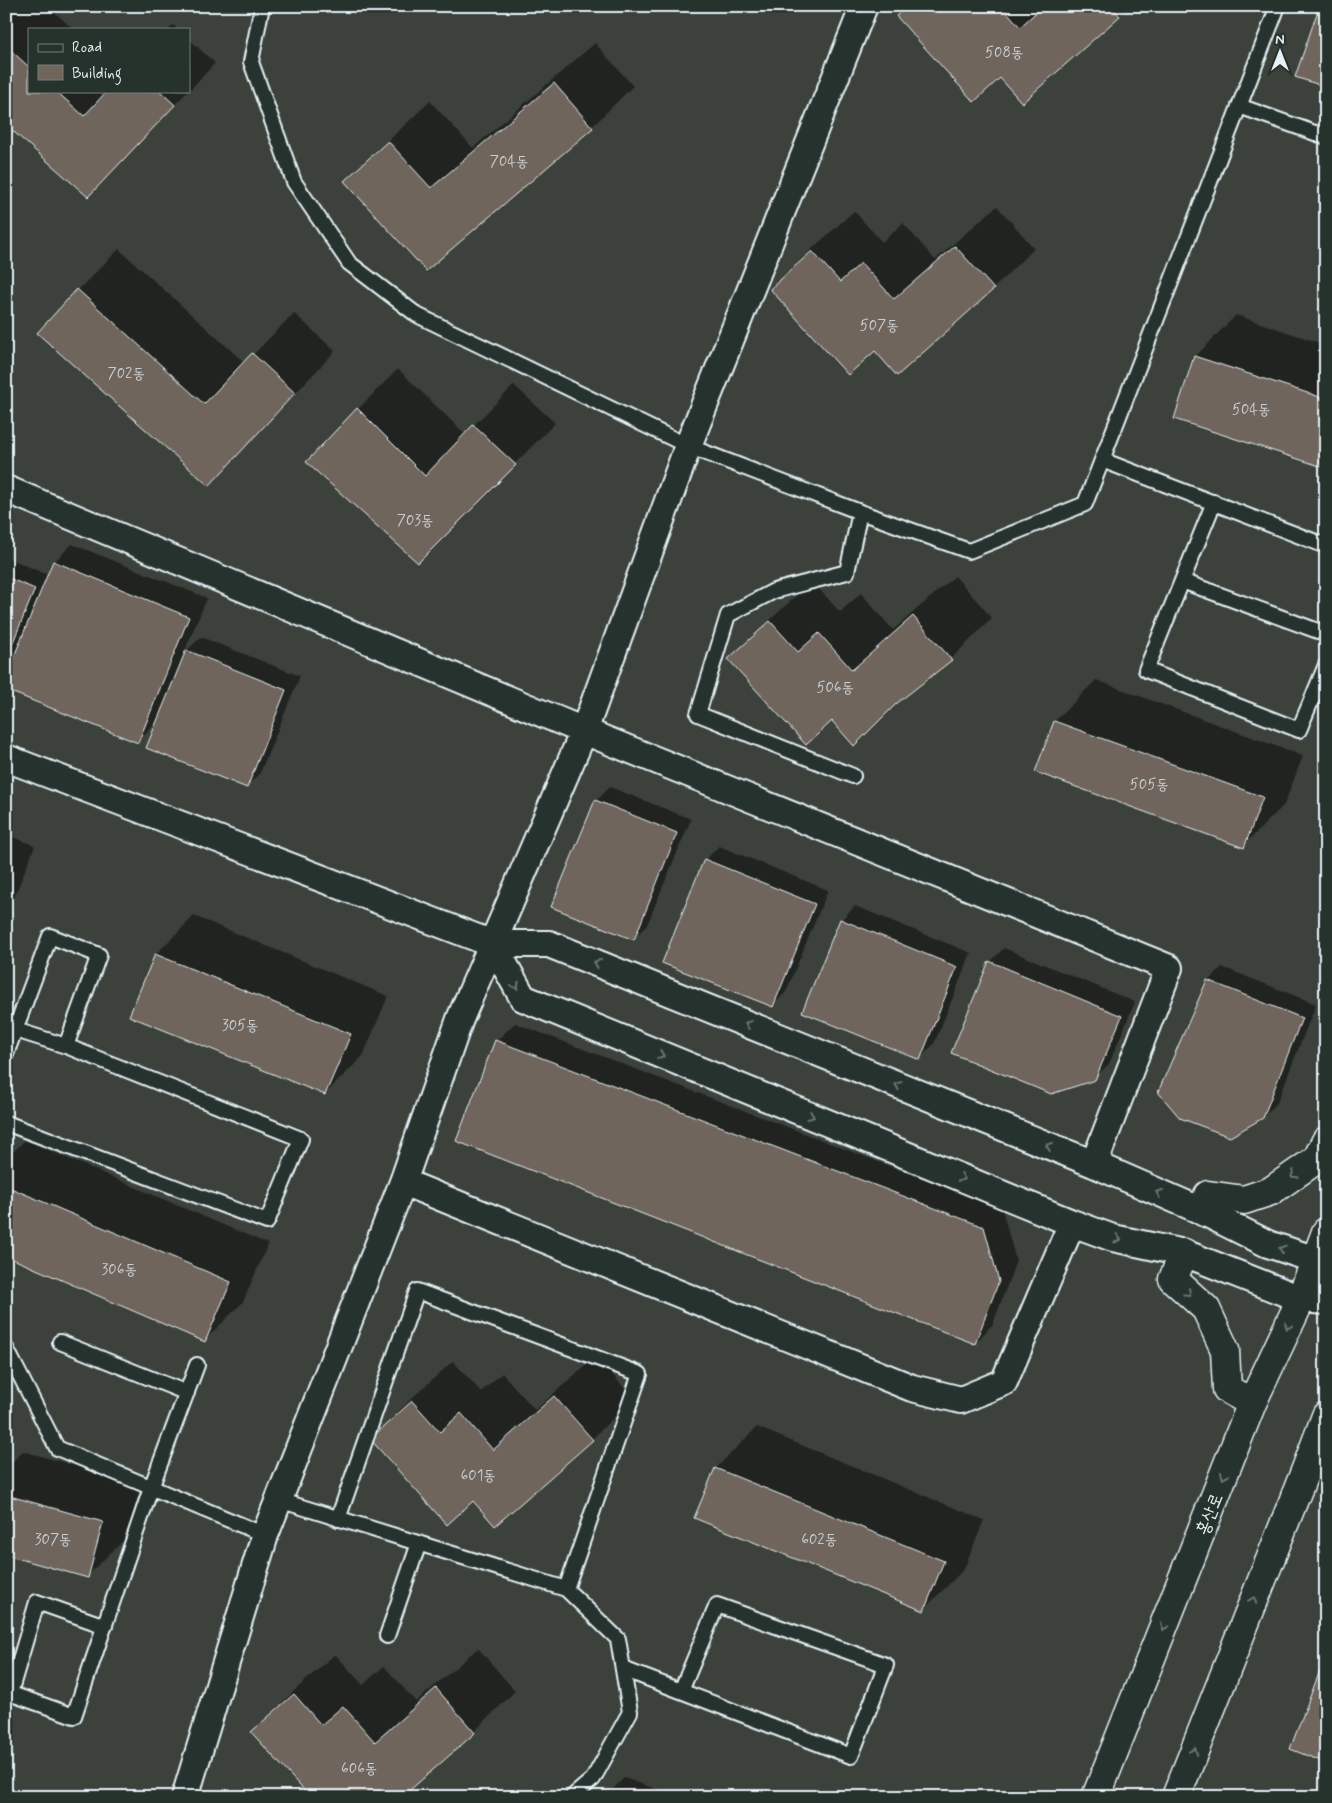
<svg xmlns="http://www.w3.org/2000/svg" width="1332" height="1803" viewBox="0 0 1332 1803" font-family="Mynerve,'Poor Story',sans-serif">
<rect width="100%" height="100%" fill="#3c423b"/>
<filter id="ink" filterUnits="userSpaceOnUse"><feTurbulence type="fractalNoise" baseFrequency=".02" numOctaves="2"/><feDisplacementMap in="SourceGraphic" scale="10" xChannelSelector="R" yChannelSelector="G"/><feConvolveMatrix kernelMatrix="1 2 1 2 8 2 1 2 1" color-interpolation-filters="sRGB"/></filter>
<g filter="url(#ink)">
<path fill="#0007" d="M6,6h42l25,23h-44v62h159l-100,105 -82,-73z
M908,6h221l-10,10 -119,60z
M1326,6v80l-8,-72z
M173,25l4,4h-8z
M189,39l26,24 -26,28z
M595,43l38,43 -41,41 -166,143 -80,-89 84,-80 43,47z
M997,206l37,42 -40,40 -97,86 -22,-25 -103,-60 41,-41 41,-37 28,31 21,-19 32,37z
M119,249l126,114 49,-50 41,38 -86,92 -40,41 -131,-194z
M1236,315l90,30v122l-151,-49 21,-62z
M398,369l67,65 49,-49 41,38 -137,139 -60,-153z
M72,544l135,54 -23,55 17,-16 99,39 -40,97 -14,14 -87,-67 -21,21 -128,-73 -4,5v-116l42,18 6,-13z
M955,576l37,42 -41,41 -119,60 -102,-59 41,-41 41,-38 28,31 21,-19 32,37z
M1096,680l207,76 -19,49 -41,41 -188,-125z
M610,787l81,32 -44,106 -14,14 -37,-138z
M6,834l29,12 -26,64 -3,2z
M719,846l109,44 -42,102 -14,14 -67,-146z
M855,906l116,47 -37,91 -14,14 -79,-138z
M194,916l194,80 -25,60 -38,38 -194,-79 25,-61z
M1004,948l131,54 -26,62 -15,14 -104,-116z
M1222,967l94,37 -39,99 -14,14 -55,-136z
M515,1023l487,186 14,52 -23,63 -18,19 -479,-302z
M25,1140l243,104 -25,58 -38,38 -199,-85v-96z
M596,1356l37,42 -41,41 -96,85 -22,-25 -103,-60 41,-41 41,-37 28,31 21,-19 33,37z
M757,1427l227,93 -20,49 -41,41 -227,-93 20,-49z
M23,1451l118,33 -15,54 -39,38 -81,-22v-94l4,4z
M478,1648l37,43 -41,41 -74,65 -147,-65 41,-41 41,-37 28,31 21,-19 32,36z
M624,1778l55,19h-74z"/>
<path fill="#70655b" stroke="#e8f1f8" d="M907,6h57l2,3 3,-3h33l18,21 23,-21h68l9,10 -98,87 -22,-25 -26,24 -78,-86z
M1317,13l9,3v71l-31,-10z
M6,46l23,21v24h27l28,25 23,-25h53l15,14 -87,92 -82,-72z
M554,83l39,45 -167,143 -82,-90 44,-40 43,47z
M955,246l39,43 -97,87 -22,-25 -27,24 -78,-86 42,-38 28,31 21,-19 33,36z
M77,289l127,115 48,-51 43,40 -86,93 -172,-153z
M1194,356l132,43v69l-152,-49z
M357,408l68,68 48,-51 43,40 -98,98 -112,-101z
M53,561l136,56 -51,126 -132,-53v-14z
M6,577l29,12 -29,70z
M913,616l39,44 -56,44 -42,42 -22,-25 -26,24 -78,-86 42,-38 28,31 21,-19 33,37z
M186,650l100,40 -39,98 -101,-40z
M1054,721l209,76 -19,51 -209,-76z
M595,800l82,33 -43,107 -83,-33z
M704,859l111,45 -42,103 -111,-44z
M840,919l117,48 -37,93 -118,-48z
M155,954l196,80 -26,61 -196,-79z
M989,961l133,55 -27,64 -44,14 -100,-41z
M1207,980l95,38 -39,100 -33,19 -50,-19 -22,-26z
M495,1040l489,187 15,54 -24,63 -519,-203z
M6,1186l225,96 -26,60 -199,-86z
M554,1396l39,44 -98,86 -22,-25 -26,24 -77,-86 42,-38 28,31 21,-19 32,37z
M715,1468l229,93 -20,50 -230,-93z
M6,1495l97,27 -15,56 -82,-23z
M1326,1655v108l-36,-14z
M436,1688l39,45 -73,64h-44l-3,-3 -3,3h-42l-59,-65 43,-38 27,31 22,-19 32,36z"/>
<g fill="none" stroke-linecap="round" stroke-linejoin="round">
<g stroke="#e8f1f8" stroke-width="18">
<path id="lane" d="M262,6l-11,56 43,120 55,81 68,52 271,131 172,66 109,39 116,-47 193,-498
M1239,106l87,31
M1102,460l224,86
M1214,502l-68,168 153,60 27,-65
M1182,581l144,53
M853,776l-155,-62 30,-99 46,-24 73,-19 13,-60
M6,1027l60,19 235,93 -34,83 -261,-99
M6,1054l44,-118 49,19 -33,91
M60,1342l127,51
M6,1348l51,100 208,87
M279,1500l287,89 52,50 12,73 -37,67 -21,18
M338,1519l79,-228 223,83 -74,215
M387,1636l32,-93
M623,1669l228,87 35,-91 -169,-60 -36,86
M6,1692l68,24 77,-228 46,-123
M10,1693l27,-91 68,24"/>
</g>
<g stroke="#e8f1f8" stroke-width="30">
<path id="street" d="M6,489l578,242 585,237 -75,196
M6,758l487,186h56l545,220 110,48 64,32 48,16 10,9
M493,944l30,54 549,225 41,15 71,15 117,46 25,2
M403,1182l509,206 49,12 43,-18 68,-159
M185,1797l80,-262 138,-353 57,-163 124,-288 104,-285 176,-440"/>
</g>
<g stroke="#e8f1f8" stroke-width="31">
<path id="secondary" d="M1204,1212l4,-17 36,5 27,-9 46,-32 9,-18
M1184,1253l-11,26 33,30 19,41 2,39 25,14
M1096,1797l156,-394 49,-104 25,-67
M1176,1797l130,-328 20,-53"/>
</g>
<use href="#lane" stroke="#26332d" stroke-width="14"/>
<use href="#street" stroke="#26332d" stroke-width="26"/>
<use href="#secondary" stroke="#26332d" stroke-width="28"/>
</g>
<defs><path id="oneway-chevron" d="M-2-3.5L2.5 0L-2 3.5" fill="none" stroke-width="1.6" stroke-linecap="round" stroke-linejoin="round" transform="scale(1.25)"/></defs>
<g stroke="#6a7674">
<use href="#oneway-chevron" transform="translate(597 963) rotate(-158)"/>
<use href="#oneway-chevron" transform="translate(516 986) rotate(61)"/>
<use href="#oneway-chevron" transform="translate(748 1024) rotate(-158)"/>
<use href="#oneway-chevron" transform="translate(661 1055) rotate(22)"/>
<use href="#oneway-chevron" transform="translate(898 1085) rotate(-158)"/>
<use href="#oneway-chevron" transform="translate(811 1116) rotate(22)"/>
<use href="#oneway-chevron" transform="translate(1049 1146) rotate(-158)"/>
<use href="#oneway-chevron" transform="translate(1294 1175) rotate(146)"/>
<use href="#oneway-chevron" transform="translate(962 1178) rotate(22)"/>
<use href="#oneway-chevron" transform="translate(1159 1193) rotate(-157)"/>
<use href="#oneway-chevron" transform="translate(1118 1239) rotate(14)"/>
<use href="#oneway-chevron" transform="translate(1282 1249) rotate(-162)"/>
<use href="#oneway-chevron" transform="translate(1188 1293) rotate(42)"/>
<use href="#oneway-chevron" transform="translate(1288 1326) rotate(114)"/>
<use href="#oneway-chevron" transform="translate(1224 1476) rotate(112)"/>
<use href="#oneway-chevron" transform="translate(1253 1600) rotate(-69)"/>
<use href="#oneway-chevron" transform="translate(1164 1627) rotate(112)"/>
<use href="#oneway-chevron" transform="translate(1194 1751) rotate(-69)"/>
</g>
</g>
<g text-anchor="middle" stroke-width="4" stroke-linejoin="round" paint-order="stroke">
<g font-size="15" fill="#caced1">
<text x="1004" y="57">508동</text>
<text x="509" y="166">704동</text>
<text x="879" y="330">507동</text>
<text x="126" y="378">702동</text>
<text x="1251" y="414">504동</text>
<text x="415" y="525">703동</text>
<text x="835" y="692">506동</text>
<text x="1149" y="789">505동</text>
<text x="240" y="1030">305동</text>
<text x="119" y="1274">306동</text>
<text x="478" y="1480">601동</text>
<text x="53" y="1544">307동</text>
<text x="819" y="1544">602동</text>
<text x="359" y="1773">606동</text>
</g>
<g font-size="18" fill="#e8f1f8" stroke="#26332d">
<text transform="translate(1209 1514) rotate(-68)" y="6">홍산로</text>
</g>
</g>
<rect width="1332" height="1803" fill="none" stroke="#26332d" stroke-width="25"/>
<rect x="12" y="12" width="1307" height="1778" fill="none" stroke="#e8f1f8" stroke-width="2" filter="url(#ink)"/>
<rect x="28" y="28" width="162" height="65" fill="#26332d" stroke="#747f7e"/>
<rect x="38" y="44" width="25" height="8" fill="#26332d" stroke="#747f7e"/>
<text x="72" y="52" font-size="15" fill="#e8f1f8">Road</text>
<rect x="38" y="65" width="25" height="15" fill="#70655b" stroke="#747f7e"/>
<text x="72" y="78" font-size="15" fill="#e8f1f8">Building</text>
<g transform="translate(1280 52)" stroke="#26332d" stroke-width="4" paint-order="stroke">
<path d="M0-4L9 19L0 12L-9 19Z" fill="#e8f1f8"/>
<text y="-8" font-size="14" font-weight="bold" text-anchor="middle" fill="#e8f1f8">N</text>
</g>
</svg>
